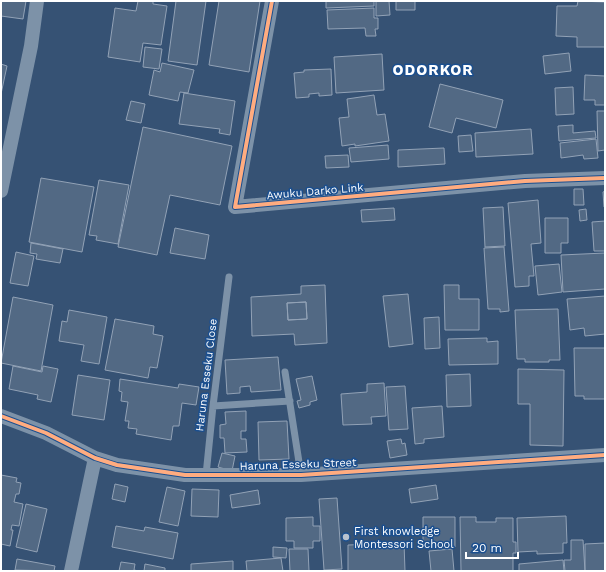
<svg xmlns="http://www.w3.org/2000/svg" width="606" height="572" viewBox="0 0 606 572" font-family="'Work Sans',sans-serif">
<rect width="100%" height="100%" fill="#365274"/>
<path fill="#526984" stroke="#92a2b6" fill-rule="evenodd" d="M1,1h25l-3,18 -22,-3z
M138,1h15v3l14,2 -6,39 -18,-2 -3,19 -32,-5 7,-49 21,3z
M176,1h30l-9,64 -29,-4z
M219,1h41l-11,71 -40,-7z
M326,1h48v5l-48,2z
M376,1h13l1,14 -14,1z
M396,1h19v9h-19z
M578,1l27,1v45h-28v-10l-21,-1 1,-30h20z
M374,8v10h4v11h-3l1,7h-10l-1,-8 -37,1 -1,-19z
M145,47l17,2 -3,20 -16,-2z
M569,53l2,18 -26,3 -2,-18z
M382,54l2,36 -48,3 -2,-36z
M162,63l32,7 -6,23 -8,-1 -2,9 -29,-6 5,-25 6,2z
M1,64l6,2 -6,28z
M331,69l1,26 -13,1v-3l-10,1v3l-13,1 -2,-25 10,-1v-2z
M585,75l20,1v29h-10v-5h-11z
M440,84l63,16 -7,28 -40,-10 -4,15 -23,-6z
M573,87l1,27 -18,1 -1,-27z
M184,93l51,8 -5,34 -11,-2 1,-4 -41,-5z
M374,95l3,20 8,-1 4,27 -34,5v-2l-13,2 -3,-28 10,-1 -2,-18z
M131,101l14,3 -4,19 -15,-3z
M597,111h8v39l-7,1z
M573,125v8l22,-2 1,7 -37,3 -1,-15z
M143,127l89,19 -12,59 -50,-10 -13,60 -39,-8z
M531,129l2,25 -57,3 -1,-24z
M471,135l2,16 -14,1 -1,-16z
M596,139l2,19 -14,1 -1,-4 -22,3 -1,-15z
M388,145l1,14 -38,3 -2,-14z
M444,148l1,16 -47,3v-17z
M348,155l1,12 -23,1 -1,-12z
M41,178l53,9 -12,65 -53,-10z
M99,180l30,5 -11,59 -22,-4 1,-4 -8,-1z
M574,189h9l1,16h-10z
M605,191v16h-1l-1,-15z
M538,200l3,43 -10,1 3,32h-5v10l-14,1 -7,-84z
M503,207l2,39 -20,1 -2,-39z
M394,208l1,12 -33,2 -1,-12z
M586,209l1,11 -7,1 -1,-11z
M545,218h23v25h-7v10h-16z
M605,221v30h-11l-2,-29z
M175,228l34,7 -4,24 -35,-6z
M31,243l32,6 -3,14 -24,-4 1,-5 -7,-1z
M504,247l5,64 -9,1v-3h-12l-4,-61z
M16,252l18,4 -6,30 -18,-3z
M605,253v36l-42,3 -2,-37z
M559,264l3,28 -24,3 -3,-29z
M325,285l2,58 -32,2 -1,-11 -42,2 -1,-39 50,-3v-8zM306,302l1,17 -19,1 -1,-17z
M444,285h15v14h20v31h-34z
M408,294l5,50 -24,3 -6,-51z
M605,296v38l-20,2 -1,-8 -14,2 -3,-31z
M13,297l40,8 -12,66 -40,-8z
M306,302l1,17 -19,1 -1,-17z
M558,309l2,51h-11v2h-24v-3h-8l-2,-49z
M69,310l38,7 -8,47 -18,-3 3,-16 -25,-4 3,-20 5,1z
M439,317l1,31 -15,1 -1,-31z
M115,319l39,7 -1,8 10,2 -6,32 -7,-1 -2,11 -43,-8z
M487,338v4l11,-1v23l-49,1 -1,-26z
M574,348h31v51h-21v-3h-9z
M278,357l3,33 -30,2 -1,-6 -10,1v6l-13,1 -2,-34z
M13,366l29,6 1,-6 15,3 -7,33 -14,-3 1,-4 -29,-6z
M518,369l46,1 -1,76 -33,-1v-41h-12z
M470,374l1,32 -24,1 -1,-32z
M78,375l32,5 -6,40 -32,-5z
M312,376l5,24 -7,2v3l-11,3 -2,-7 4,-1 -5,-21z
M120,379l58,9 1,-4 20,3 -3,18 -14,-2 -3,23h-6l-2,14 -35,-6 1,-5 -9,-1 1,-7h-4l3,-19 -7,-1 1,-9 -3,-1z
M384,383l2,33 -15,1 1,7 -29,1 -2,-31 26,-2v-8z
M405,386l3,43 -19,1 -3,-43z
M442,406l2,31 -20,2v4l-9,1 -3,-36z
M246,411v20h-5v8h5l1,13 -22,1 -1,-15h-4v-13l6,-1 -1,-12z
M287,421l2,38 -30,1 -1,-38z
M401,439l1,5 3,-1 2,12 -17,3 -3,-17z
M222,453l13,3 -3,15 -14,-4z
M1,475l16,3 -1,4 5,1 -2,11h-3l-2,8 9,2 -4,22 -7,-1 -1,5h2l-3,16 -9,-2z
M115,484l13,3 -3,15 -13,-3z
M436,485l2,14 -27,4 -2,-14z
M167,487l18,4 -7,35 -19,-4z
M192,489l27,1 -1,27 -27,-1z
M258,490l2,14 -28,4 -2,-13z
M337,498l5,71 -18,1 -5,-71z
M26,504l21,5 -10,43 -21,-5z
M566,516l1,27h-4v10l-26,1v-3l-19,1 -1,-34z
M313,517v9h7v15h-7v7h-19v-7h-8v-23z
M423,517h32v30h-32z
M460,517h16v5h20v-4h17v24h3v11h-3v18h-52z
M116,526l28,5 1,-4 33,6 -5,26 -61,-12z
M571,540h12l2,31h-20l-1,-11h7z
M404,543l1,28h-57v-26z
M605,543v28h-20v-27z
M273,547l14,1 -1,10 -13,-1z
M289,549h19l1,22h-19z
M452,549l2,22h-23l-2,-20z
M281,558l2,13h-36l-1,-10z
M17,559l38,7 -1,5 -39,-1z
M563,560l1,11h-45v-7z
M233,561v10h-42v-7z
M121,562l14,2 -1,6 5,1h-20z
M145,564l20,4v3h-21z"/>
<g fill="none" stroke-linecap="round" stroke-linejoin="round">
<path stroke="#7d92a8" stroke-width="7" d="M285,372l16,103
M213,406l77,-5
M206,475l7,-69 16,-129"/>
<path stroke="#7d92a8" stroke-width="14" d="M272,1l-37,206 290,-26 80,-3
M1,191l30,-145 6,-45
M1,416l45,17 49,25 22,7 68,10h116l304,-20
M71,571l24,-113"/>
<g stroke="#1b4f8f" stroke-width="6">
<path id="cycleway" d="M272,1l-37,206 290,-26 80,-3
M1,416l45,17 49,25 22,7 68,10h116l304,-20"/>
</g>
<use href="#cycleway" stroke="#ffac80" stroke-width="4"/>
</g>
<circle fill="#b9c2ce" stroke="#1b4f8f" stroke-width="1.5" cx="346" cy="537" r="4"/>
<g text-anchor="middle" stroke-width="3" stroke-linejoin="round" paint-order="stroke">
<g font-size="11" fill="#fff" stroke="#1b4f8f">
<text transform="translate(315 191) rotate(-5)" y="4">Awuku Darko Link</text>
<text transform="translate(206 375) rotate(-83)" y="4">Haruna Esseku Close</text>
<text transform="translate(298 464) rotate(-2)" y="4">Haruna Esseku Street</text>
</g>
<g font-size="11" fill="#fff" stroke="#1b4f8f" text-anchor="start">
<text x="354" y="535">First knowledge<tspan x="354" dy="13">Montessori School</tspan></text>
</g>
<g font-size="15" font-weight="bold" letter-spacing="1" fill="#fff" stroke="#1b4f8f">
<text x="433" y="75">ODORKOR</text>
</g>
</g>
<rect width="606" height="572" fill="none" stroke="#ffffff" stroke-width="4"/>
<path d="M466 552v6h52v-6" fill="none" stroke="#ffffff" stroke-width="2"/>
<text x="472" y="552" font-size="12" fill="#ffffff" stroke="#1b4f8f" stroke-width="3" paint-order="stroke">20 m</text>
</svg>
